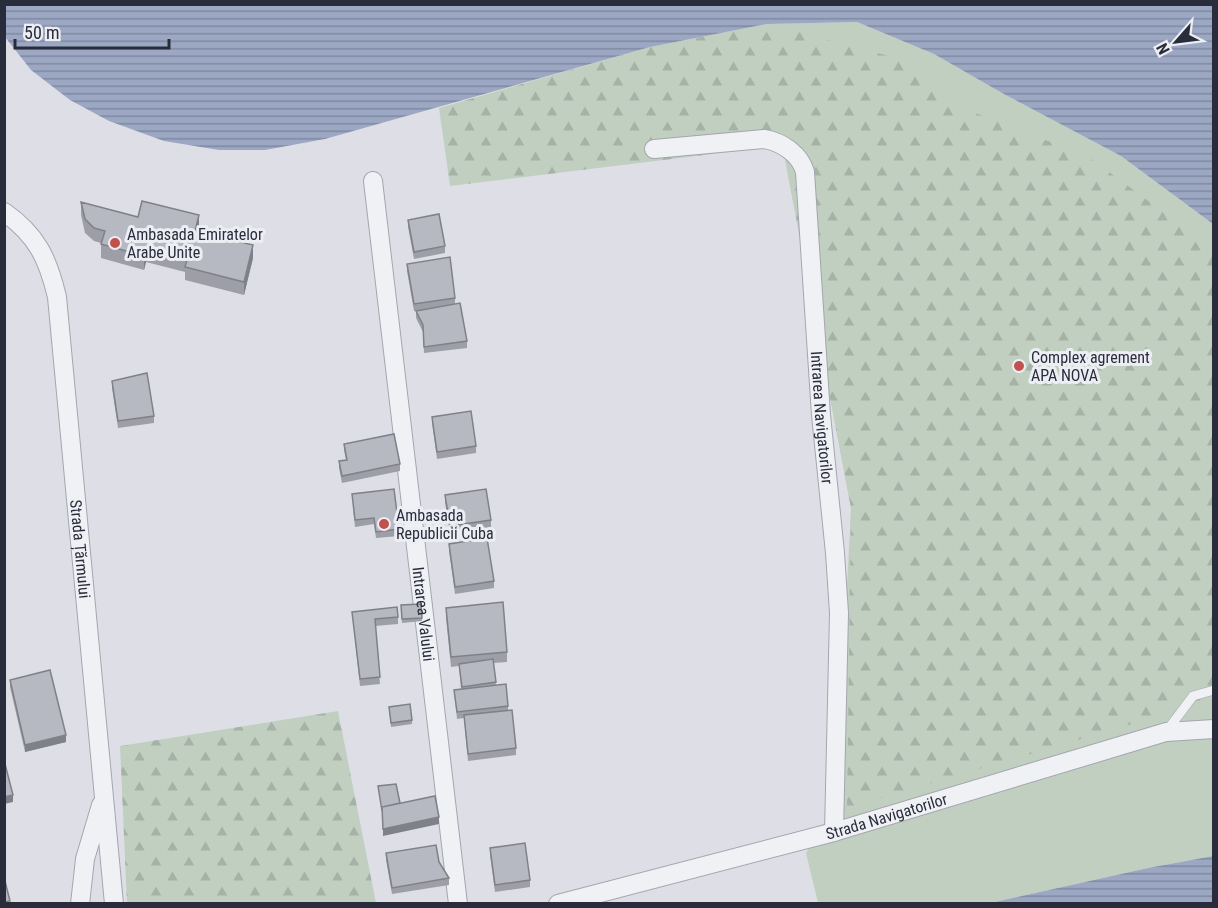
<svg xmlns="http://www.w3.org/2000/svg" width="1218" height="908" viewBox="0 0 1218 908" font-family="'Roboto Condensed',sans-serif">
<defs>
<pattern id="forest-firs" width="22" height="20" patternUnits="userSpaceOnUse" patternTransform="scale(1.5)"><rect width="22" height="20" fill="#c1cfc0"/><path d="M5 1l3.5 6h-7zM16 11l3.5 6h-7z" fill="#a6b2a6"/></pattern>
<pattern id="water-rules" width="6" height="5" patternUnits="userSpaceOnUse" patternTransform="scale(1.5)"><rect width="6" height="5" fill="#9ca8c3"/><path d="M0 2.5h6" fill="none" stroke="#7f89a0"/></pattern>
</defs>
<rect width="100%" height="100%" fill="#dedfe6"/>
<path fill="#c1cfc0" d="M857,22l77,32 68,39 119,63 92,68v632l-65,12 -158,35h-172l-12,-50 30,-50 15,-295 -67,-354 -17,-130z"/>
<path fill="url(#forest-firs)" d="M767,24l145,38 51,46 126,49 124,92 1,438 -11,16 -356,105 4,-300 -67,-354 -13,-7 -321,39 -11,-78 211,-61z
M338,711l38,192h-249l-7,-157z"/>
<path fill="url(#water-rules)" d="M4,5h1209v219l-92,-68 -119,-63 -68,-39 -77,-32 -90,2 -117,23 -325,92 -60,11h-46l-55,-9 -55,-20 -39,-21 -39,-30 -26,-33z
M1213,856v47h-223l158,-35z"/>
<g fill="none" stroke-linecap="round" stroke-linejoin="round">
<g stroke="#a4a6af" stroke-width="10">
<path id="lane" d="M1166,732l27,-36 21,-6"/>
</g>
<g stroke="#a4a6af" stroke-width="20">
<g id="street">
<path id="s1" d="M654,149l110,-10c18,3 36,15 41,33l16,243 14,138 4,60 -5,219"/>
<path id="s2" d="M373,181l85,723"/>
<path id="s3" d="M4,212c33,23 44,47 53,85l57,607"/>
<path d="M80,904l5,-45 16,-54"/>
<path id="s4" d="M558,904l276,-72 332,-100 48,-3"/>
</g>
</g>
<use href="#lane" stroke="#f0f1f5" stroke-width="9"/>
<use href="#street" stroke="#f0f1f5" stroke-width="18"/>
</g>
<path fill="#9d9ea7" d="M81,202l57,15 61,12 -1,2 55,27 -9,37 -59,-15v-8l-39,-10 -2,8 -43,-12v-15l-7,-2 -9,-8 -4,-18z
M408,220l37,26v7l-31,6 -6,-32z
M407,264l48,34v6l12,37v7l-43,5 -1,-21 -7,-14v-7h-2l-7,-40z
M112,381l42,35v7l-36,5 -6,-40z
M432,417l44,29v7l-39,6 -5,-36z
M344,444l56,20v7l-58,12 -3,-15v-7l7,-1 -2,-10z
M352,494l47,35v7l-23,2 -2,-14 -19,3z
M445,495l46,25v7l-41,6 -5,-31z
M449,544l45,37v7l-39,6 -6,-43z
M421,604l1,17 -20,2 -1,-18z
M446,608l61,44v10l-14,1 3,22 12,21v4l8,38v7l-48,6 -4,-43 -7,1 -3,-29 7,-1 -2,-23 -8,1 -5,-49z
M352,612l46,5v7l-23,2 5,58 -20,2z
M10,680l56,62 -41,10 -15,-65z
M389,707l23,13v4l-21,3z
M490,848l40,32v7l-35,5 -5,-37z
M386,853l53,9 10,16v7l-57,9 -6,-34z"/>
<path fill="#7f8188" d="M199,215v14l-4,15v-13z
M253,245v13l-9,37v-13z
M146,249v13l-2,8v-14z
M66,735v7l-41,10v-7z
M13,795v7l-9,2v-7z
M439,817v7l-56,12v-7z"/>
<path fill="#b6b8c2" stroke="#7f8188" stroke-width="1.5" d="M142,201l57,14 -4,16 58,14 -9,37 -59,-15 2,-7 -41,-11 -2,7 -43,-12 4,-13 -11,-3 -9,-9 -4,-17 57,15z
M439,214l6,32 -31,6 -6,-32z
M450,257l5,41 -41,6 -7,-40z
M460,303l7,38 -43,6 -1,-22 -7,-14z
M147,373l7,43 -36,5 -6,-40z
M471,411l5,35 -39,6 -5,-35z
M394,434l6,30 -58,12 -3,-15 8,-1 -3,-16z
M394,489l5,40 -23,3 -2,-14 -19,2 -3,-26z
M486,489l5,31 -41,6 -5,-31z
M487,538l7,43 -39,6 -6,-43z
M503,602l4,50 -56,5 -5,-49z
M421,604l1,14 -20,1 -1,-14z
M397,607l1,10 -23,2 5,58 -20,2 -8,-67z
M493,659l3,23 -34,5 -3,-23z
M50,670l16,65 -41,10 -15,-65z
M506,684l2,22 -51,6 -3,-22z
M410,704l2,16 -21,3 -2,-16z
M512,710l4,38 -48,6 -4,-39z
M4,760l9,35 -9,2z
M396,784l4,19 -18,4v4l-4,-25z
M435,796l4,21 -56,12 -1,-22z
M525,843l5,37 -35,5 -5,-37z
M436,845l3,17 10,16 -57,10 -6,-35z
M4,877l6,24 -6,1z"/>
<g fill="#c0514d" stroke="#edeef4" stroke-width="2">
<circle cx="115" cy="243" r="6"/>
<circle cx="1019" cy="366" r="6"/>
<circle cx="384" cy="524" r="6"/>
</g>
<g text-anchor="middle" stroke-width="6" stroke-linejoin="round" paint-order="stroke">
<g font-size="16" fill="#292c3b" stroke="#edeef4" text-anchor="start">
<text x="127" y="240">Ambasada Emiratelor<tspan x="127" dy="18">Arabe Unite</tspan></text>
<text x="1031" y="363">Complex agrement<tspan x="1031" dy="18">APA NOVA</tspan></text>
<text x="396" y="521">Ambasada<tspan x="396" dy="18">Republicii Cuba</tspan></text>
</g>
<g font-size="16" fill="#292c3b" stroke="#edeef4">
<text dy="6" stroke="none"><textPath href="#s1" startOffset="412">Intrarea Navigatorilor</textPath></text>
<text dy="6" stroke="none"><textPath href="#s3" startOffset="356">Strada Țărmului</textPath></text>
<text dy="6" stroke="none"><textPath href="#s2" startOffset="436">Intrarea Valului</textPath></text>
<text dy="6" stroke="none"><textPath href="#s4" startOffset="340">Strada Navigatorilor</textPath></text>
</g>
</g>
<rect width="1218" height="908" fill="none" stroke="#292c3b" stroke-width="12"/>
<g transform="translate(1176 42) rotate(242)" stroke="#edeef4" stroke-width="4.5" paint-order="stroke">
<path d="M0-4.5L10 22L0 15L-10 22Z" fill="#292c3b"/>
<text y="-9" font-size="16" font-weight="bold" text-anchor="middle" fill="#292c3b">N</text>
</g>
<path d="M15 39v9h154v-9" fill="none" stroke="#292c3b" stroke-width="3"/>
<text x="24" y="39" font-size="18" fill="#292c3b" stroke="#edeef4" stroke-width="4.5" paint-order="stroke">50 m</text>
</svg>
